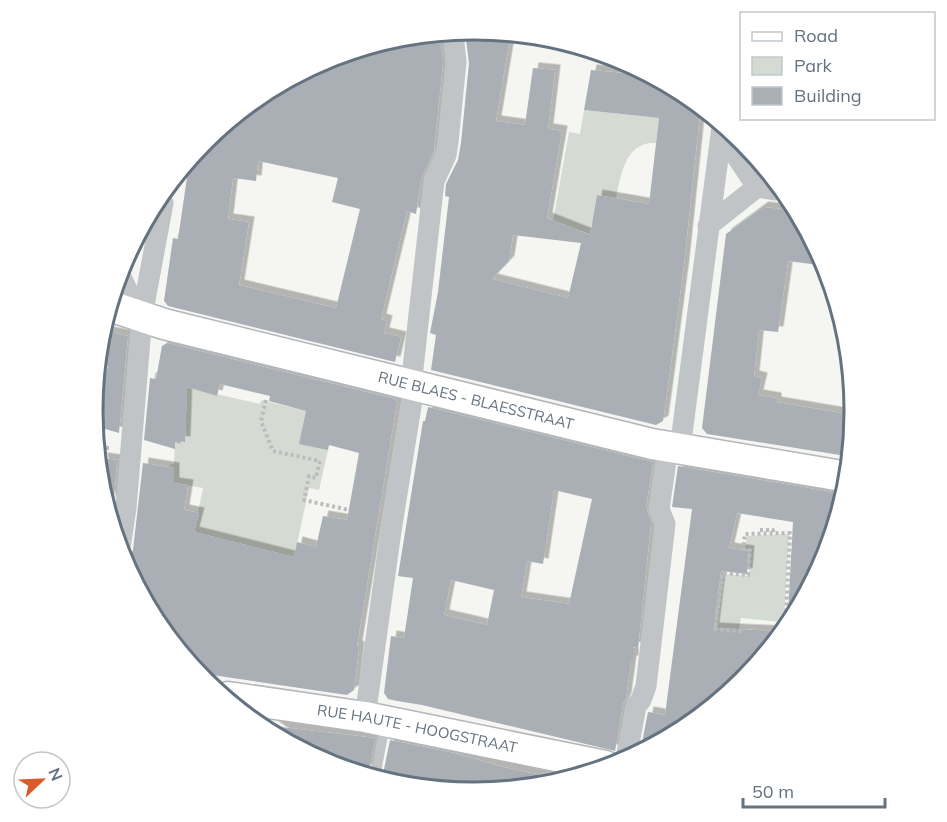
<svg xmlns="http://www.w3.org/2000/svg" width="947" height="822" viewBox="0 0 947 822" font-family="Mulish,sans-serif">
<defs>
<filter id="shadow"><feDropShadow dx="5.5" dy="-5.5" stdDeviation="0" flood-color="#0004"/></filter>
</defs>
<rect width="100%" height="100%" fill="#f5f5f1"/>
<path fill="#d5dbd2" d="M584,110l75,8 -3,25c-31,-2 -35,32 -40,55l-19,-3 -7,39 -37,-13 16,-89 11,2z
M172,384l88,20 1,-4 45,11 22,39 -9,40 -10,-2 -15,70 -100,-26 9,-44 -34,-6 1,-18h4l1,-23 9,1z
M789,534l-5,84 -2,4 -41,-4 -2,12 -22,-2 7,-54 25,2 2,-26 -6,-2 2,-12z"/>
<path fill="#a9afb5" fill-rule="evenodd" filter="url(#shadow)" d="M474,30l36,7 -14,84 29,4 8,-57 22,2 -7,59 14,2 -15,87 43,17 7,-40 52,9 10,-86 -75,-8 7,-40 52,5 57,38 -16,151 -15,114 -6,43 -7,4 -225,-55 5,-35 -6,-2 8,-41 11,-95 -4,-1 1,-12 12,-24 3,-17 8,-80 -4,-31zM513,235l68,8 -13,55 -76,-19 17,-18z
M440,37l3,25 -9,89 -13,28 -5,35 -9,-3 -26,108 6,2 -3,12 17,4 -6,25 -227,-56 -4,-5 9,-63 5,1 11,-75 15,-23 124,-82zM258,161l80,17 -6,24 28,7 -24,99 -97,-23 10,-63 -21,-3 5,-41 23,3z
M763,207l25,3 38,56 -38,-5 -10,71 -19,-2 -5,46 8,2 -4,17 18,3v4l65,11 11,-13 2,11 -8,45 -139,-22 -5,-6 24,-194z
M108,332l20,4 -9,97 -24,-7 -1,-10 14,-50 -6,-1z
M167,343l228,56 2,3 -40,244 2,1 -5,43 -7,5 -148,-22 -75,-113 6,-4 3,-6 10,-87 31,5v15l14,2 -4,25 15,3 -5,19 100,25 3,-15 19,5 7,-31 24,4 12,-67 -30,-8 -1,5 -29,-6 7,-33 -37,-10 1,-5 -50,-12 -3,12 -30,-9 -2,55 -10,-1v8l-31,-9 6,-62 6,1 6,-33z
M428,407l225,55 -7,45 5,16 -13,125 -5,-1v14h-2l-5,37 -3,6 -8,47 -193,-46 -25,-4 -9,-2 -4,-6 7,-57 13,2 9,-60 -15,-2 25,-155h2zM554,490l38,9 -23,105 -48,-7 6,-36 16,3zM451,580l43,10 -7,35 -43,-10z
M102,458l15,2 -4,52 -1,-2z
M678,466l160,27 -13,64 -37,56 5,-91 -56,-9 -8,35 20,3 -2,23 -26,-3 -7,57 62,3 -33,50 -102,67 7,-36 17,3 27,-206 -20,-2z
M272,726l103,12 -6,33 -42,-8z
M390,740l64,13 49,14 47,10 -77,15 -27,-5 -25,-10 -1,4 -37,-7z"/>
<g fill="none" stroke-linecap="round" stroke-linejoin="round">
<g stroke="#b3b7bb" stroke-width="33">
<g id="secondary">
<path id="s1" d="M113,307l51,17 488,120 190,32"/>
<path id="s2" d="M228,697l137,20 240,49"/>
</g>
</g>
<path stroke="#babcbe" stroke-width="4" stroke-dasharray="3 3" stroke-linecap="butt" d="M266,400l-5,21 12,30 47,10 -4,17 -7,-2 -5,24 45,10
M100,448h12
M760,530h13v3
M741,630l-1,1 -25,-2 8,-56 25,2 2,-25 -7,-1 2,-15 45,-1 -4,83"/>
<path stroke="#c0c4c7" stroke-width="10" d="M376,772l9,-48"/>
<path stroke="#c0c4c7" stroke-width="21" d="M721,133l36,54
M757,187l18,3
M708,226l49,-39
M120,275l10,21 10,2
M680,449l42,-322
M120,548l6,-40 16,-192 21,-113
M365,717l26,-186 21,-131 1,-32 21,-187 12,-26 2,-13 8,-80 -3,-28
M626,759l10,-53 5,-6 5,-14 19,-162 -6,-15 9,-62"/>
<use href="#secondary" stroke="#fff" stroke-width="30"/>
</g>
<g text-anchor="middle" stroke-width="6" stroke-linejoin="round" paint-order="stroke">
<g font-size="15" fill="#657381" stroke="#fff">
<text dy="5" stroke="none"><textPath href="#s1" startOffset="375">RUE BLAES - BLAESSTRAAT</textPath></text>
<text dy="5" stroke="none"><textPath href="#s2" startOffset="192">RUE HAUTE - HOOGSTRAAT</textPath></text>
</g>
</g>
<path d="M0 0H947V822H0ZM473 40H474A370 370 0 0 1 844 410V412A370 370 0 0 1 474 782H473A370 370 0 0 1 103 412V410A370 370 0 0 1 473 40Z" fill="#fff" fill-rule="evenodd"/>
<path fill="none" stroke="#657381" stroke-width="3" d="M473 40H474A370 370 0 0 1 844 410V412A370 370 0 0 1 474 782H473A370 370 0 0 1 103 412V410A370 370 0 0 1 473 40Z"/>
<rect x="740" y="12" width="195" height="108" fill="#ffffff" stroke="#c1c7cd" stroke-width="1.5"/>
<rect x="752" y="32" width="30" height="9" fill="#ffffff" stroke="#c1c7cd" stroke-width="1.5"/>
<text x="794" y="42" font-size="18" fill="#657381">Road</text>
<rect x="752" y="57" width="30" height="18" fill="#d5dbd2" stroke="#c1c7cd" stroke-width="1.5"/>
<text x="794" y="72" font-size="18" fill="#657381">Park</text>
<rect x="752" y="87" width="30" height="18" fill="#a9afb5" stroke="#c1c7cd" stroke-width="1.5"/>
<text x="794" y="102" font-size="18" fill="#657381">Building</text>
<g transform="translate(42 780) rotate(67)"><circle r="28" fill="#ffffff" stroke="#c1c7cd" stroke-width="1.5"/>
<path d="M0-4.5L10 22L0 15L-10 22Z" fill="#dc5929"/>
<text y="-9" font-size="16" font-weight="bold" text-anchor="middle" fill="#657381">N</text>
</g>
<path d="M743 798v9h142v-9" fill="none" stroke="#657381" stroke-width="3"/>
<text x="752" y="798" font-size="18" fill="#657381" stroke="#ffffff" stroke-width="4.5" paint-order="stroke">50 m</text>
</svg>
